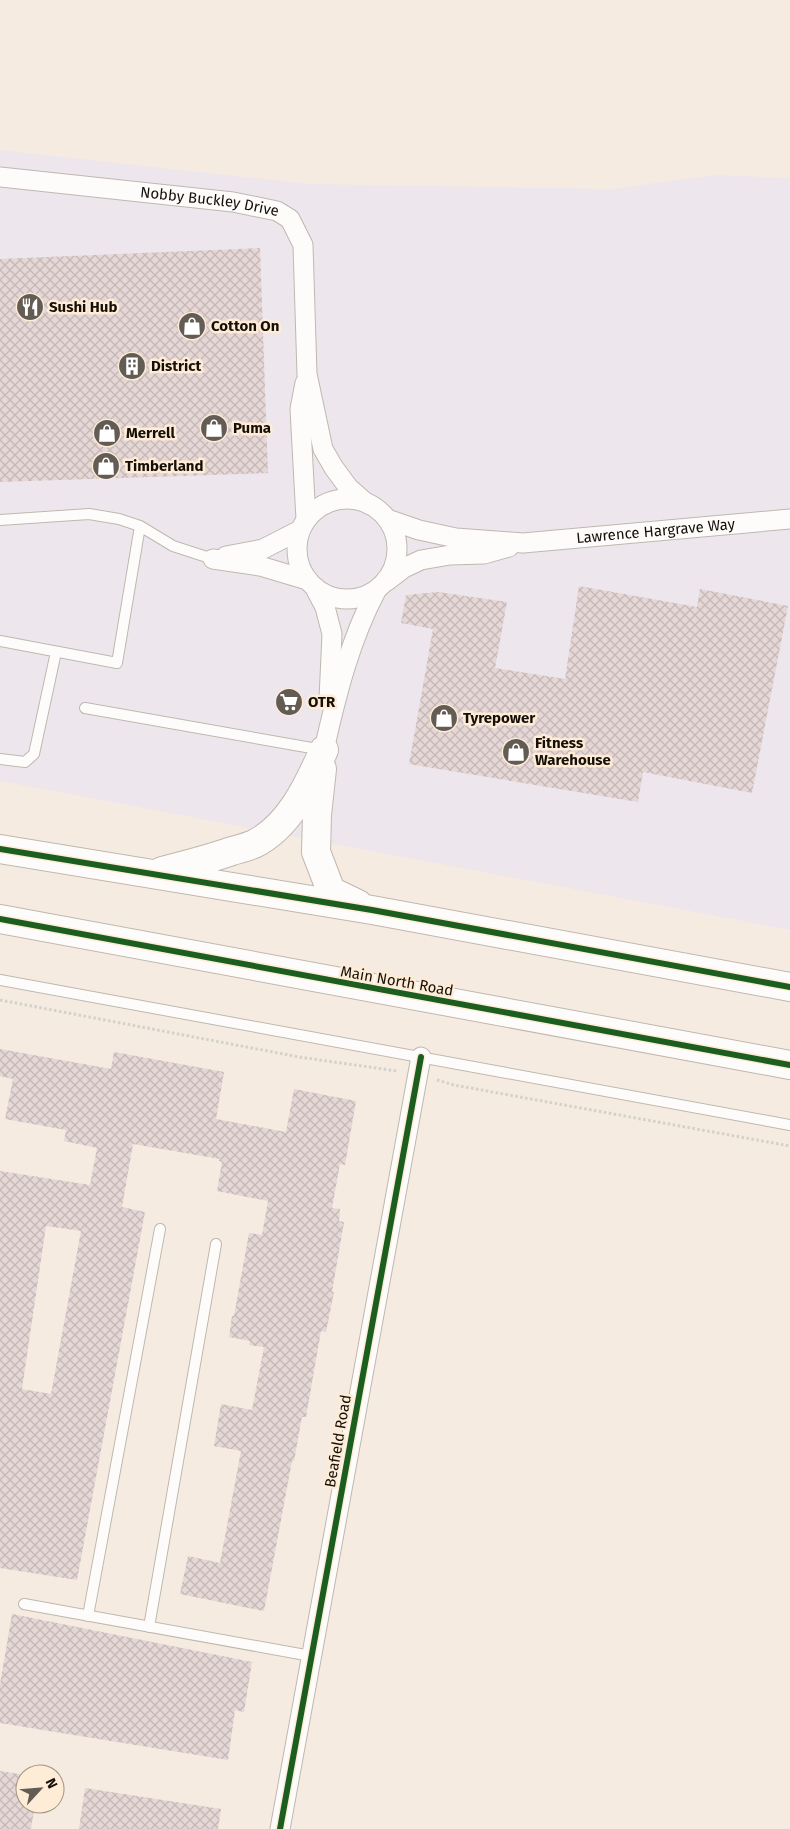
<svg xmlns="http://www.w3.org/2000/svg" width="790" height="1829" viewBox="0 0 790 1829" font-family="'Fira Sans',sans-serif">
<defs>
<pattern id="building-cross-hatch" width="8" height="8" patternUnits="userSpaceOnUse" patternTransform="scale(1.25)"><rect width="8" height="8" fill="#e5d7d6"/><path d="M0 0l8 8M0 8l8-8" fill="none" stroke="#c4b7b6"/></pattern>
</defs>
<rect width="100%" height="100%" fill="#f5ebe0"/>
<path fill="#eee6ed" d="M0,150l309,34 302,5 104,-14 75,3v752l-790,-149z"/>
<path fill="url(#building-cross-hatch)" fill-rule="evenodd" d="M260,248l8,225 -268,9v-223z
M579,586l118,21 3,-18 88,17 -36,187 -109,-21 -5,30 -229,-38 24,-135 -32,-6 5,-28 32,-3 69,10 -12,66 70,11z
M0,1049l111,20 3,-17 110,20 -8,47 70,13 8,-43 62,12 -11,64 -5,-1 -8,44 8,1 -1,12 5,1 -12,70h2l-8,40 -5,-1 -15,86h-4l-8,44h-2l-28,150 -84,-17 8,-38 32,7 21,-112 -27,-5 7,-42 31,6 12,-63 -15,-2 1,-4 -21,-4 3,-21h2l15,-83 13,2 6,-34 -51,-10 5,-29 -3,-1 1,-2 -87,-15 -11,63 23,5 -68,368 -77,-12v-397l90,14 7,-37 -33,-7 2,-11 -61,-11 8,-40 -13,-3zM46,1226l35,5 -30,163 -29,-5z
M12,1614l240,48 -8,50 -9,-2 -7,50 -228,-37v-39z
M0,1771l25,4v29h10l-4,25h-31z
M85,1788l136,21 -3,20h-139z"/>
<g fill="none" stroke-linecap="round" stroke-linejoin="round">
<g stroke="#bfb8af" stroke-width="12">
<path id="lane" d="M0,520l89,-6 30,5 21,7
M0,641l117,22 23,-137 33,20 40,13
M85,708l238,42
M0,759l25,3 9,-8 22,-102
M0,980l790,145
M24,1604l287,52
M88,1616l72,-387
M149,1627l67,-383"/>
</g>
<g stroke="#bfb8af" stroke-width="21">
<g id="street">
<path id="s1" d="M0,177l233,25 44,9 13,8 13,26 4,129 16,75 11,19 14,19 17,15"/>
<path d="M305,383l-5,26 6,110"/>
<circle cx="347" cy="549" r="50"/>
<path id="s2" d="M387,519l32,11 37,8 67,5 267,-24"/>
<path d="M226,556l37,-7 37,-19"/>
<path d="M213,559l47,7 47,14"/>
<path d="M387,581l17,-13 17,-8 29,-5 34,-1 25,-7"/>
<path d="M316,590l9,17 7,27 -3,65"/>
<path d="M324,750c12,-54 26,-110 52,-159"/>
<path d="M280,1829l141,-772"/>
</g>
</g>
<g stroke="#bfb8af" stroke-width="30">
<path id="highway" d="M322,769l-5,46 -1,37 15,39 27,13
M0,849l372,61 418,77
M162,871c24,-6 47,-12 70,-20 7,-2 15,-4 22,-7 36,-18 54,-59 70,-94
M0,919l790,146"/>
</g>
<path stroke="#d4d1cd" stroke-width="3" stroke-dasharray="2.5 2.5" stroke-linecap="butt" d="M0,1000l299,57 98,14
M437,1080l17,5 336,61"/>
<use href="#lane" stroke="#fefcfa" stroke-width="10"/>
<use href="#street" stroke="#fefcfa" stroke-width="19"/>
<use href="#highway" stroke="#fefcfa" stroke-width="28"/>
<g stroke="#feecd7" stroke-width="9">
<path id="cycleway" d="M0,849l372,61 418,77
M0,919l790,146
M280,1829l141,-772"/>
</g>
<use href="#cycleway" stroke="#1b5e20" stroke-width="6"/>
</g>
<defs>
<g id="restaurant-disc" transform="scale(1.4375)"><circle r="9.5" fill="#635c54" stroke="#feecd7"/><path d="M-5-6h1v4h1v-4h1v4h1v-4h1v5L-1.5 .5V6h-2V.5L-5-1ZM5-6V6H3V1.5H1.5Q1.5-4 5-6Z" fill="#fff"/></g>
<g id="shop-disc" transform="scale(1.4375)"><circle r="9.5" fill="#635c54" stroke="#feecd7"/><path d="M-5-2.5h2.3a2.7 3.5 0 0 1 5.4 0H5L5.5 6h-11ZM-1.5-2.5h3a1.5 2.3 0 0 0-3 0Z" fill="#fff"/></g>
<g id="building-disc" transform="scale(1.4375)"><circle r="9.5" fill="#635c54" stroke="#feecd7"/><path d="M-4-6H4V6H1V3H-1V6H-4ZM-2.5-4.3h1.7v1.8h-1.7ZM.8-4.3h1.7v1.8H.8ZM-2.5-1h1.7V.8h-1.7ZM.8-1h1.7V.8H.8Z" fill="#fff"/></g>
<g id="supermarket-disc" transform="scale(1.4375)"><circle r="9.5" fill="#635c54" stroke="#feecd7"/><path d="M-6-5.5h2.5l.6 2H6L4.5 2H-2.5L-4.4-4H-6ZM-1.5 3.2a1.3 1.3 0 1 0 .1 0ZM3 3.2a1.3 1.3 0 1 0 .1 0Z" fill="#fff"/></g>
</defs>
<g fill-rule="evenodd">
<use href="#restaurant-disc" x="30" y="307"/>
<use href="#shop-disc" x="192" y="326"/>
<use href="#building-disc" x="132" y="366"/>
<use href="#shop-disc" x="214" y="428"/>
<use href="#shop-disc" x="107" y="433"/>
<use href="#shop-disc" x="106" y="466"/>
<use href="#supermarket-disc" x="289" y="702"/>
<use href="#shop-disc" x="444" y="718"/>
<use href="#shop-disc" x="516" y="752"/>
</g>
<g text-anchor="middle" stroke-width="5" stroke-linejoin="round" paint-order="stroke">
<g font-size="15" fill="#150f08" stroke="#feecd7">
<text dy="5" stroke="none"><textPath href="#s1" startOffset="211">Nobby Buckley Drive</textPath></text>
<text dy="5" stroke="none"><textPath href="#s2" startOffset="272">Lawrence Hargrave Way</textPath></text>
<text transform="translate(397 981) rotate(10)" y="5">Main North Road</text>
<text transform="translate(338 1441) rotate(-80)" y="5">Beafield Road</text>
</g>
<g font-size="15" font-weight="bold" fill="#150f08" stroke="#feecd7" text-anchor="start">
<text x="49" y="312">Sushi Hub</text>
<text x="211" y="331">Cotton On</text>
<text x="151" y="371">District</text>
<text x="233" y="433">Puma</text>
<text x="126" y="438">Merrell</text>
<text x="125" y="471">Timberland</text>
<text x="308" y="707">OTR</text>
<text x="463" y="723">Tyrepower</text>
<text x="535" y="748">Fitness<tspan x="535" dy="17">Warehouse</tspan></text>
</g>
</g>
<g transform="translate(40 1789) rotate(64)"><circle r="24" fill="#feecd7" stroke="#a19484"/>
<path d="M0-4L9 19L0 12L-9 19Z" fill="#635c54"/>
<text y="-8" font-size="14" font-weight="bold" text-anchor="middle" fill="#150f08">N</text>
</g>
</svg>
